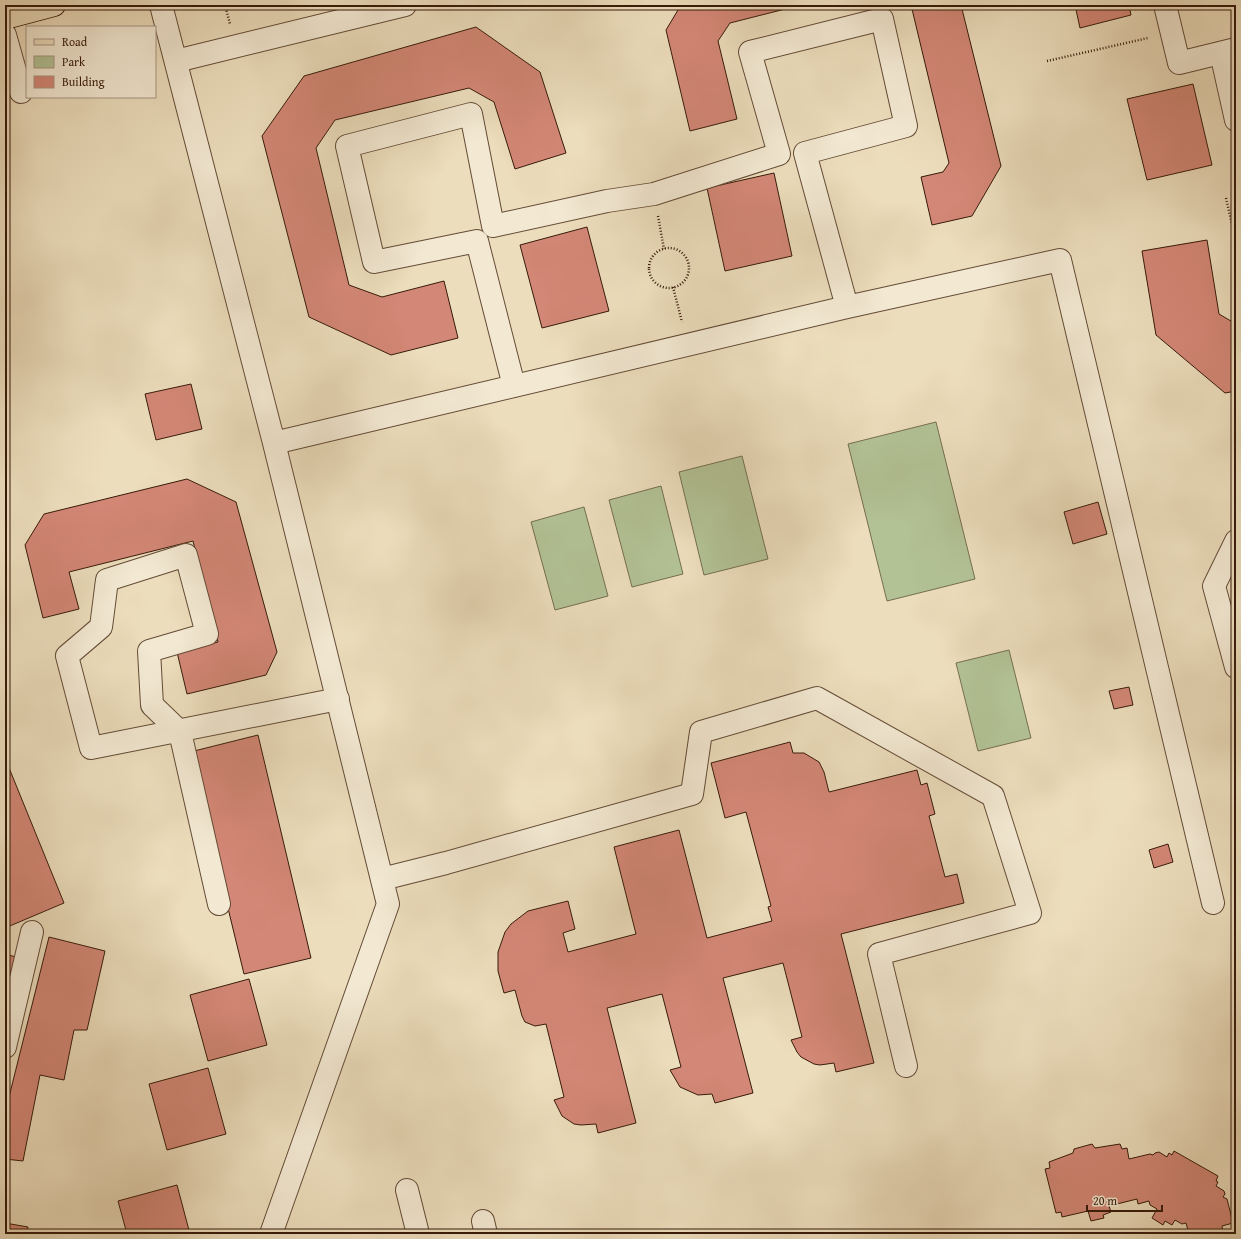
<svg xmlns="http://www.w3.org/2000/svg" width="1241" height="1239" viewBox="0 0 1241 1239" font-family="'Gentium Book Plus',serif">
<rect width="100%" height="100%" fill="#ecddbc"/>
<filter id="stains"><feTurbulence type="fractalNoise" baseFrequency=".005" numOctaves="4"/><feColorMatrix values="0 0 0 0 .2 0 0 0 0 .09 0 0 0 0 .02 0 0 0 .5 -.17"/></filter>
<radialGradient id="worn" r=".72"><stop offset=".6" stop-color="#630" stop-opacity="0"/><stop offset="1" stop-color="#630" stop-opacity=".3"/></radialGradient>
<path fill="#b2c295" stroke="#746e50" d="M936,422l39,157 -88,22 -39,-157z
M742,456l26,103 -64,16 -25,-103z
M661,486l22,88 -51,13 -23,-87z
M584,507l24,89 -53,14 -24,-88z
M1009,650l22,88 -53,13 -22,-88z"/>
<path fill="#d38776" stroke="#371a0a" d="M681,5h120l-71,18 -12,18 19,78 -47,12 -24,-101z
M911,5h50l40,161 -29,50 -40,9 -11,-48 22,-5 6,-9z
M1075,5h54l2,10 -51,13z
M476,27l64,45 26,81 -51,16 -21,-67 -25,-14 -134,32 -19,28 33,137 33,12 62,-16 14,57 -67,17 -82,-38 -47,-181 42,-60z
M1193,84l19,81 -65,15 -20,-81z
M774,173l18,83 -67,15 -18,-83z
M587,227l22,84 -67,17 -22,-83z
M1207,240l12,74 17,10v67l-11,2 -69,-58 -14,-84z
M191,384l11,45 -46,11 -11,-46z
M187,479l49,23 41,150 -11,23 -79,19 -10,-42 41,-10 -25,-101 -124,31 10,37 -36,9 -18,-73 19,-31z
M1098,502l9,32 -34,10 -9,-32z
M1236,574v24l-4,-17z
M1129,687l4,18 -19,4 -5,-18z
M258,735l53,223 -67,16 -54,-222z
M790,742l3,11h11l15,9 5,10 5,20 88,-22 4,15 6,-2 8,31 -6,2 16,61 12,-3 7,29 -123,31 33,129 -38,9 -2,-9 -14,2 -6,-1 -13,-7 -4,-5 -6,-12 11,-3 -19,-74 -60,15 30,115 -38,10 -3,-9 -14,1 -18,-8 -10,-17 11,-3 -19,-73 -55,14 29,115 -38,10 -2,-9 -15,1 -7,-1 -12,-8 -8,-16 10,-3 -18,-73 -11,2 -10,-4 -3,-6 -7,-26 -11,3 -6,-22v-19l7,-20 6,-8 17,-13 40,-10 7,28 -12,4 5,19 68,-18 -22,-87 65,-17 28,108 65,-17 -4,-14 3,-1 -25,-94 -21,6 -14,-55z
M5,758l59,145 -59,25z
M1168,844l5,18 -19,6 -5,-18z
M49,937l56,14 -18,79h-13l-10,50 -24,-5 -17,86 -18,-2v-46z
M5,954l11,3 -11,41z
M249,979l18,66 -59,16 -18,-66z
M208,1068l18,66 -59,16 -18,-66z
M1092,1144l3,4 25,-4 2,5 5,-1 2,11 21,-5 3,1 2,-2 4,-1 8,5 2,-4 3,2 2,-4 44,25 -2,5 2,1 -2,4 8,5 1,3 -2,3 4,2 6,24 -11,3 1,6 6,-2 1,4h-41l-3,-11 -4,1 -7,-4 -3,5 -7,-4 -2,4 -11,-7 5,-9 -7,-4 -1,-4 -11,3 -1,-5 -28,7 2,6 -8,3 1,3 -13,3 -3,-10 -26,6 -1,-5 -5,1 -11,-44 5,-1 -1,-6 24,-9 1,-4z
M177,1185l13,49h-63l-9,-33z
M5,1223l23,4 -1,7h-22z"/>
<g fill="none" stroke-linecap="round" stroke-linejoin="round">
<g stroke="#644b36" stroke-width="24">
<path id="minor" d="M161,5l113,438 114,461 -117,330
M1165,5l14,58 57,-14
M5,35l16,57
M1221,53l15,67
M176,61l229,-56
M514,386l-37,-145 -103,21 -27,-116 124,-32 22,112 114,-25 47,-7 125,-40 -29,-102 132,-33 24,107 -101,27 42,154
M274,443l573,-136 213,-47 153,643
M1236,541l-22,45 22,81
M382,879l64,-16 246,-69 9,-62 116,-34 176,98 37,117 -151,41 27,112
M219,904l-39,-172 -28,-27 -3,-54 58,-17 -21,-79 -79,25 -6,47 -34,29 24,92 247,-49
M5,1047l27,-115
M407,1190l11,44
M483,1221l3,13"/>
</g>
<g stroke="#371a0a" stroke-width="24">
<path id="major" d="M5,18l49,-13"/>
</g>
<path stroke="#371a0a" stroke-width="2.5" stroke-dasharray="1 2" stroke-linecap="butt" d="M225,5l5,19
M1047,61l101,-23
M1226,198l10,44
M658,216l6,33
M649 268a20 20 0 1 1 40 0a20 20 0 1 1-40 0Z
M673,287l9,35"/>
<use href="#minor" stroke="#f3e9d3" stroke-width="22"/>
<use href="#major" stroke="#ecddbc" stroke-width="22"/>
</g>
<rect width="1241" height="1239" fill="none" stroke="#ecddbc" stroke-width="20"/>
<rect x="6" y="6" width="1229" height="1227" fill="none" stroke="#371a0a" stroke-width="2"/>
<rect x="10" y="10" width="1221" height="1219" fill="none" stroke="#371a0a"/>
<rect x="26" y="26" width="130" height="72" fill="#f3e9d3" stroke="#a89683"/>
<rect x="34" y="39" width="20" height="6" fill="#ecddbc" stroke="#a89683"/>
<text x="62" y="46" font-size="12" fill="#371a0a">Road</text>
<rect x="34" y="56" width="20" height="12" fill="#b2c295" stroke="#a89683"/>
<text x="62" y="66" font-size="12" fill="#371a0a">Park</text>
<rect x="34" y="76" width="20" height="12" fill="#d38776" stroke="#a89683"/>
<text x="62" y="86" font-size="12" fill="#371a0a">Building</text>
<path d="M1087 1205v6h75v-6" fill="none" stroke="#371a0a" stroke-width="2"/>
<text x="1093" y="1205" font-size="12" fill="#371a0a" stroke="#f3e9d3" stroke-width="3" paint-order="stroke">20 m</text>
<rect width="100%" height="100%" filter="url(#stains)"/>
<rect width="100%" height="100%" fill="url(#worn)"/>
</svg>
